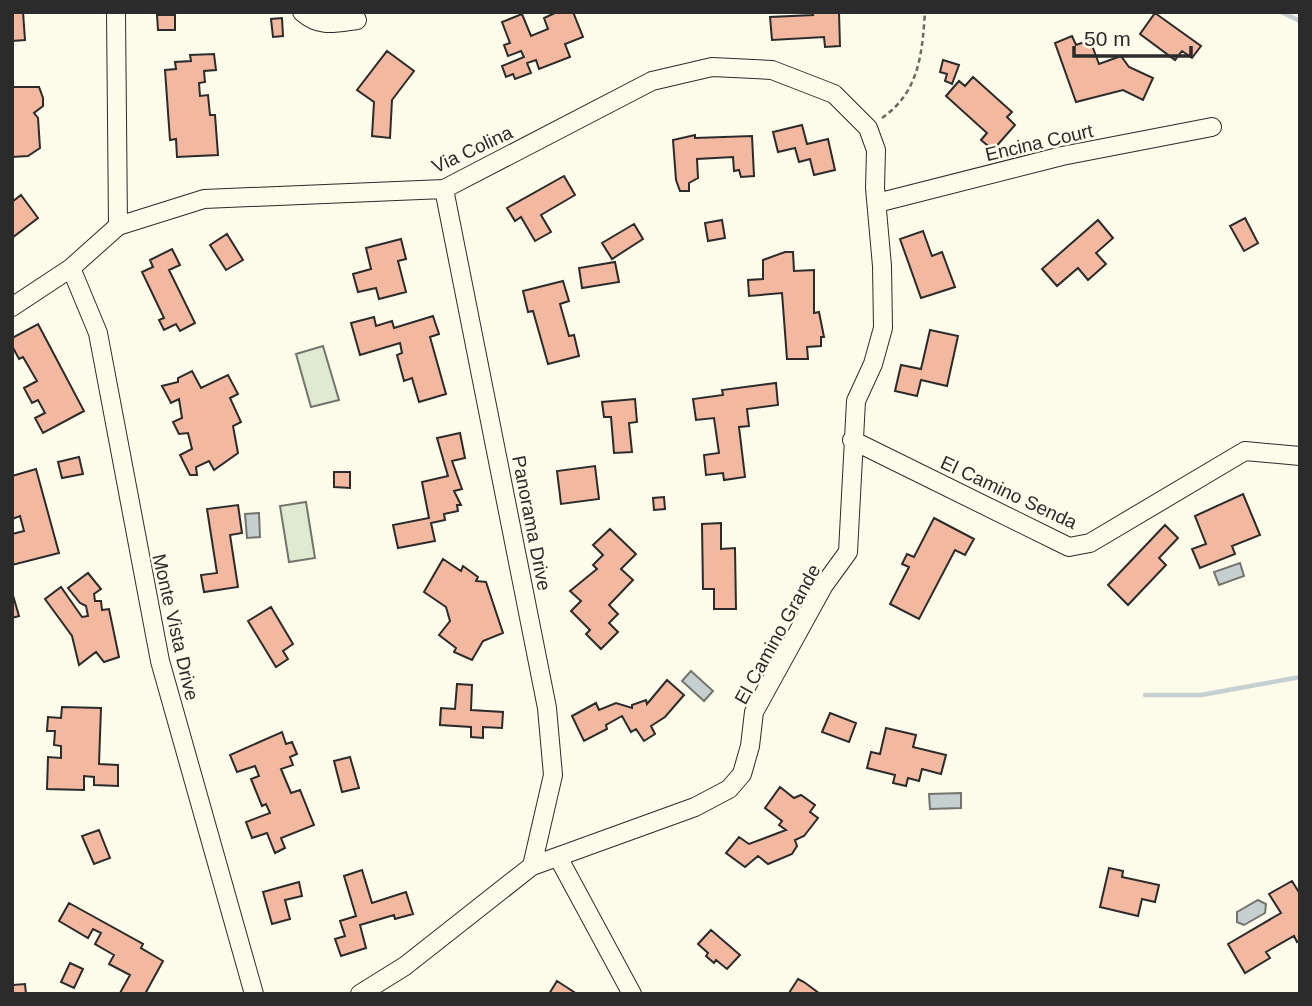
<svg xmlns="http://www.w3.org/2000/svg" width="1312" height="1006" viewBox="0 0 1312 1006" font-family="Arial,sans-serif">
<rect width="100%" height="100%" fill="#fdfbea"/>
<path fill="#deebd1" stroke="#74746e" stroke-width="2" d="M323,346l16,54 -28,7 -15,-53z
M306,502l9,56 -26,4 -9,-56z"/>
<path fill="#c7d0d0" stroke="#74746e" stroke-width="2" d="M259,513l1,24 -13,1 -2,-24z
M1240,563l4,13 -25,9 -5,-13z
M691,671l22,20 -9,10 -22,-20z
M961,793v15l-31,1 -1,-15z
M1258,900l8,4 -1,9 -21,12 -7,-3v-10z"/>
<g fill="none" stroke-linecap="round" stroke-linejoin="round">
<path stroke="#c7d0d0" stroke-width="4.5" d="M1281,12l19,9
M1145,695h56l99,-18"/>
</g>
<path fill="#f2b8a0" stroke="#2b2b2b" stroke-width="2" d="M12,12h11l2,28 -13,1z
M557,12h16l10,25 -18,7 5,13 -31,12 -3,-9 -9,3 4,10 -16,6 -2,-5 -7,3 -4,-11 22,-9 -3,-6 -13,5 -4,-11 6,-2 -8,-21 20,-8 9,22 17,-7 -4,-11z
M812,12h27l1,34 -15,1 -1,-10 -52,3 -2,-23 43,-2z
M1155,13l46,33 -9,12 -10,-7 -7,9 -35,-26z
M157,15h18v15h-17z
M282,18l1,18 -10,1 -2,-18z
M1072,36l4,9 14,-5 9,24 22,-8 8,11 24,11 -10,22 -20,-10 -47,12 -21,-59z
M387,51l27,20 -22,29 -2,38 -18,-2 2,-34 -17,-12z
M214,54l2,16 -12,1 1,11 -6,1 1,13 8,-1 2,20h5l3,40 -41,2 -1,-18 -6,1 -5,-70 11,-1 -1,-7 16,-1 -1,-6z
M943,60l16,5 -7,19 -7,-3 2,-7 -7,-2z
M973,77l39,35 -5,5 8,8 -22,25 -12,-10 6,-7 -41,-37 13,-15 6,5z
M12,87h27l4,11v8l-9,7 4,5 2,30 -12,8 -16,1z
M802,125l5,19 21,-5 7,31 -21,5 -4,-16 -11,3 -4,-14 -17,4 -5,-20z
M695,135v3l57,-2 2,40 -13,1 -2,-7 -5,1 -1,-14 -36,2 1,19 -9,5v8h-9l-4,-11 -3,-40z
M564,176l11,19 -34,20 10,17 -16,9 -14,-24 -6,4 -8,-13z
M21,195l17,23 -26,20v-36z
M1245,218l13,25 -14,8 -14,-25z
M722,220l3,18 -17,3 -3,-18z
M1098,220l15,18 -17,15 10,11 -18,16 -10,-12 -21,18 -15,-17z
M634,224l9,15 -31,20 -10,-16z
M923,231l9,25 10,-4 13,35 -34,11 -21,-59z
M227,234l16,26 -17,10 -16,-25z
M401,239l5,20 -8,2 8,31 -27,7 -3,-11 -18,4 -5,-18 18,-5 -5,-21z
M172,249l8,16 -11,5 26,53 -15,8 -4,-7 -12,6 -5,-10 5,-2 -22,-46 11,-5 -3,-7z
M785,252h8l1,19 20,-1v43l5,-1 5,25h-3v9l-14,1 1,12h-21l-5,-66 -33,3 -1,-16 15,-1v-19z
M615,262l4,20 -37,6 -3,-20z
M563,281l6,20 -9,3 9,32 5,-1 5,21 -31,8 -15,-53 -5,1 -5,-21z
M433,316l6,18 -9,3 16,57 -27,8 -7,-24 -8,3 -7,-26 5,-2 -2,-10 -40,12 -9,-32 23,-6 2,9 16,-5 2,7z
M38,324l46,87 -41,22 -8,-15 10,-5 -7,-13 -6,3 -8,-15 13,-7 -14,-24 -4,2 -7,-13v-8z
M930,330l28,6 -11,50 -26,-6 -4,16 -22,-5 6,-26 20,4z
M192,371l9,17 27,-13 10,19 -8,4 11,24 -8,4 5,27 -24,17 -5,-9 -13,6 1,8h-7l-10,-20 12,-6 -4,-16 -9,1 -6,-12 9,-4 -3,-19 -8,4 -9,-17 16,-4v-4z
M776,383l2,22 -31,4 2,17 -10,1 6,50 -21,3 -1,-7 -17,2 -2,-20 15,-2 -5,-35 -18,2 -3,-21 30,-4 -1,-5z
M635,399l2,23 -8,1 3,29 -18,1 -3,-36h-7l-2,-15z
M460,433l5,25 -13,3 10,28 -8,2 7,14h-4l1,6 -14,3 1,6 -14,3 4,18 -37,7 -5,-23 36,-7 -7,-36 26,-6 -11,-38z
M79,457l4,17 -21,4 -4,-16z
M595,466l4,33 -38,5 -4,-33z
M36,469l23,84 -47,12v-31l12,-3 -4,-15 -8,3v-43z
M334,472h16v16l-16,-1z
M1243,494l17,41 -28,11 3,8 -35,14 -8,-19 14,-5 -11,-28z
M664,497l1,12 -11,1 -1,-12z
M238,505l4,28 -12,2 8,52 -34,5 -3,-17 16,-2 -10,-64z
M934,518l40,21 -9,16 -10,-5 -36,69 -29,-15 19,-37 -7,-3 5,-10 7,3z
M721,523v26l14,-1 1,61h-22v-20h-11l-1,-65z
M1165,525l13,13 -19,20 7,7 -38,40 -20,-20z
M610,529l26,25 -15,15 12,11 -24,25 9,9 -9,9 9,9 -17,17 -15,-15 4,-4 -19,-19 10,-10 -11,-10 27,-22 -4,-4 10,-10 -10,-10z
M443,559l18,12 2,-5 15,11 -2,4 10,1 17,51 -20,8 -11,19 -18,-8 2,-4 -17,-13 11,-14 -4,-14 -22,-15z
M88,573l13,16 -7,5 1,7h6l1,9 7,-1 10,48 -15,5 -8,-10 -17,13 -7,-29 -27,-37 16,-12 21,30 6,-1 -2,-10 -6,-3 -12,-15z
M12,592l7,24 -7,2z
M271,607l22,37 -10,7 5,8 -12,8 -28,-46z
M667,680l17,15 -19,22 -14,9 4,8 -11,7 -8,-12 -5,3 -9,-16 -16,9 1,4 -23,12 -12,-25 24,-13 3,7 17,-7 16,5v-3l14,-5 1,4z
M457,684l15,1 -1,25 32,2 -1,16 -19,-1v11l-12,-1v-10l-31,-2 1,-17 14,1z
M62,707l39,1 -2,56 19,1v21l-24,-1v-8l-10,-1v14l-37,-1 1,-32 13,1v-12l-7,-1 1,-14h-8l1,-14 13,1z
M830,713l26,10 -7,19 -27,-10z
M886,728l30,7 -3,12 33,8 -5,19 -19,-5 -3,12 -11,-3 -2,8 -13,-3 2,-8 -28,-7 4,-16 9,2z
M282,732l4,12 6,-2 5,12 -7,3 3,8 -12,4 10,24 9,-3 14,35 -33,13 4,10 -10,5 -8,-20 -15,5 -6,-16 24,-9 -4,-9 -4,2 -11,-27 8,-3 -4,-10 -18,6 -7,-17z
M350,757l9,31 -17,4 -8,-31z
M780,787l14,11 7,-3 14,10 -5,7 8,6 -14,18 -9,4 2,6 -5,8 -24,10 -10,-8 -13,11 -19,-14 13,-16 10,7 37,-14 -7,-5 3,-4 -17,-13z
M99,830l11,28 -16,6 -12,-28z
M1109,868l14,3 -1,6 37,8 -4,17 -13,-3 -4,17 -38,-9z
M362,870l10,33 34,-11 7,22 -18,5 -1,-4 -34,10 6,23 -25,8 -6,-17 10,-3 -5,-15 16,-5 -12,-40z
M1292,881l8,13v46l-3,2 -3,-6 -28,16 4,6 -25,15 -17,-29 53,-31 -12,-19z
M299,882l3,14 -17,4 5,19 -18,5 -9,-32z
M69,903l74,41 -2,4 22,13 -18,33 -25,-1 10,-18 -21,-11 5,-9 -19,-11 6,-11 -8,-4 -5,9 -29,-17z
M711,930l29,25 -13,14 -11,-9 -2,3 -8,-7 2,-3 -10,-9z
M70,963l13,6 -9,19 -13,-6z
M12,974l1,11 12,-1 1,10h-14z
M798,979l6,3 16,12 -31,-1z
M557,981l20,13h-28z"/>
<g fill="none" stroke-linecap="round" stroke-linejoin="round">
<g stroke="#2b2b2b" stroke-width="20">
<path id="minor" d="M116,12l2,214
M302,12c18,16 33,11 55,8
M444,189l103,519 6,67 -21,91
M877,203l185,-47 150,-29
M71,268l27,65 62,328 94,333
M12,307l59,-39 47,-42 86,-27 240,-10 208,-108 60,-14 60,3 62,24 34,34 8,22 -1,38 7,78 1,62 -10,36 -17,37 -8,151 -24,33 -70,127 -4,34 -8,28 -13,15 -34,18 -163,59 -127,100 -45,28
M852,440l217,107 21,-4 155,-92 55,5
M558,857l74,137"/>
</g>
<path stroke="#6a6964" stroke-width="2.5" stroke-dasharray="5 3.5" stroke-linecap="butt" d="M882,118c37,-26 40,-63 43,-106"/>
<use href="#minor" stroke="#fdfbea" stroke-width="18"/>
</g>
<g text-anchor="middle" stroke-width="5" stroke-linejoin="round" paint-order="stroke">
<g font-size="19" fill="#2b2b2b" stroke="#fdfbea">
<text transform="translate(1039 142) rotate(-13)" y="7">Encina Court</text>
<text transform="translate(472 149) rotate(-25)" y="7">Via Colina</text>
<text transform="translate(1009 492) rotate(25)" y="7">El Camino Senda</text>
<text transform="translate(532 523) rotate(79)" y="7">Panorama Drive</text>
<text transform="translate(176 627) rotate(77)" y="7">Monte Vista Drive</text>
<text transform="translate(777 634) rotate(-61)" y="7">El Camino Grande</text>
</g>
</g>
<rect width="1312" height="1006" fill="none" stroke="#2b2b2b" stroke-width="28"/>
<path d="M1074 46v10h117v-10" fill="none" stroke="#2b2b2b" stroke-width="3.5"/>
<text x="1084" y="46" font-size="21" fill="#2b2b2b" stroke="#fdfbea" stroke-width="5" paint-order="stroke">50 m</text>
</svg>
